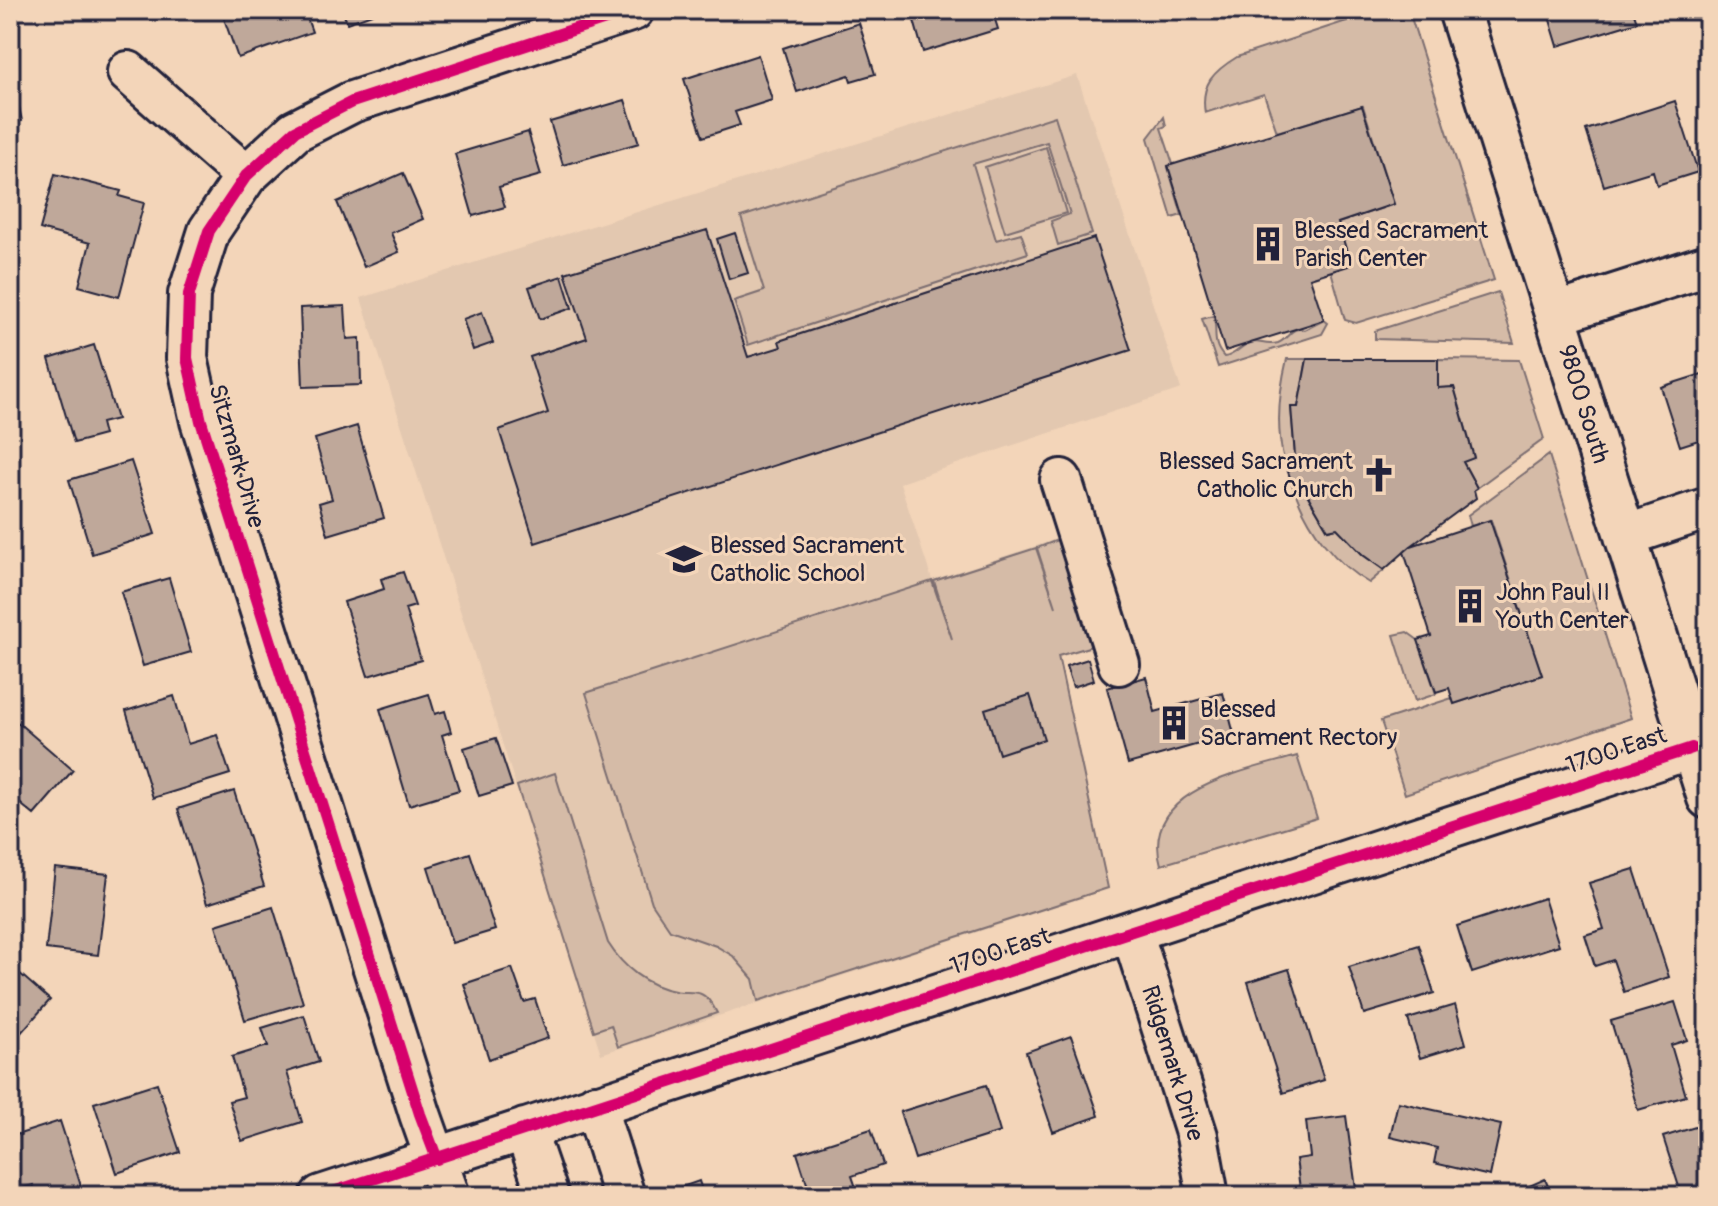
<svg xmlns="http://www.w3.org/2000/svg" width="1718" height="1206" viewBox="0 0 1718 1206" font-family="Pangolin,sans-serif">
<rect width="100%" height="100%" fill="#f3d5b9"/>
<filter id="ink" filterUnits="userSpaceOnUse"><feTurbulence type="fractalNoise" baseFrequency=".0125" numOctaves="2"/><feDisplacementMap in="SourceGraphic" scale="16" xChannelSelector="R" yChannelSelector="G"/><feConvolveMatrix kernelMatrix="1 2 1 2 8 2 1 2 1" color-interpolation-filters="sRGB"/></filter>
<g filter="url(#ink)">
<path fill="#e3c8b0" d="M1077,75l104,314 -281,94 32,97 131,-43 30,110 -34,10 50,232 -508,165 -240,-756z"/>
<path fill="#d5bba7" stroke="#7c6e71" stroke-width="2" d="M1380,10l29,1 85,269 -138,43 -11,-3 -14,-49 7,-48 56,-19 -31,-98 -86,26 -13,-38 -59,19c-5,-29 9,-42 32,-56z
M1055,116l37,118 -34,11 -7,-24 19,-7 -23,-72 -74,22 23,76 25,-7 7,20 -280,92 -14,-44 30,-10 -23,-74z
M1164,117l2,9 -5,2 12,36 -5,3 14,48 -10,3 -24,-80z
M1046,147l20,66 -61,19 -20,-65z
M1498,292l16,51 -139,-4v-8z
M1213,316c6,14 -3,26 11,41 12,-1 18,-14 29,-15 9,0 15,4 25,1 12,-5 13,-18 27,-13l19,-10 4,3 -6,11 -104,33 -16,-48z
M1287,359h20l-9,48 -7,1 4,48 -11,4c-9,-34 -5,-68 3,-101z
M1438,359l81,1 25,79 -67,49 -14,-26 11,-5 -20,-70 -16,1z
M1549,455l82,263 -226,76 -24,-73 71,-23 2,6 88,-29 -51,-155 -20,6 -3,-11z
M1304,489l24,41 9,-2 26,27 21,15 -15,13c-34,-19 -60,-54 -74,-91z
M1062,538l30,108 -34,10 50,232 -350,113 -5,-22 -20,-23 -17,-10 -46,-16 -18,-27 -66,-210 346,-112 20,58 -18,-58 102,-33 20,59 -19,-59z
M1407,632l11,8 18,54 -21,7 -21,-66z
M1297,756l20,62 -156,47c-22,-76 84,-94 136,-109z
M555,773l53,170c15,24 38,43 67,48 8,2 19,0 26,3 8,3 13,13 16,19l-99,34 -7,-22 -17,6 -77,-245z"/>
<path fill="#bfa89a" stroke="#22223b" stroke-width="2" d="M229,10h75l8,22 -74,26 -16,-45z
M342,10h41l-36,13z
M911,10h81l6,19 -75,23z
M1547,10h86l4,12 -79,24z
M859,23l16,51 -24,7 -2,-6 -52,17 -14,-44z
M758,55l14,45 -37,12 5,13 -37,12 -19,-58z
M12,75l10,46 -12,2v-47z
M625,100l14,43 -76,22 -13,-43z
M1675,101l23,71 -41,13 -4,-14 -49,15 -18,-56z
M1362,106l32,98 -56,19 13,42 -41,13 14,42 -99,31 -57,-185z
M528,132l13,43 -42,12 6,20 -32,9 -18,-62z
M403,173l20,46 -32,14 8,19 -35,15 -27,-65z
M55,174l66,17 -2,5 25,7 -25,94 -40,-11 11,-43 -50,-14z
M707,230l41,127 33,-10 -2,-6 315,-103 37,112 -596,193 -36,-113 49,-17 -18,-56 57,-19 -22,-65z
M735,233l13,40 -19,6 -12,-40z
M562,276l10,32 -32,11 -11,-32z
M345,306l2,33 13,-1 1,47 -58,2 -3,-79z
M482,312l11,31 -20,7 -10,-31z
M94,345l23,74 -16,4 3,12 -30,8 -25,-84z
M1307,359h131v29l16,-1 20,71 -11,4 14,26 -3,2 2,8 -65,48 -27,24 -21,-15 -26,-27 -9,2 -24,-41 -9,3 -11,-32 11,-4 -4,-49h7z
M1708,372v65l-28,9 -19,-59z
M357,426l27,92 -56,17 -9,-32 13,-4 -17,-60z
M131,461l24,73 -63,20 -23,-74z
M1490,520l52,155 -88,29 -5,-16 -13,4 -18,-52 13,-4 -27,-84 7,-6z
M403,572l12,34 -10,3 16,51 -53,16 -24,-74 40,-13 -3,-10z
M169,578l22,74 -48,14 -22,-74z
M1088,659l6,21 -21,7 -7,-21z
M1146,677l9,35 68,-19 11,41 -106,30 -21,-76z
M429,694l6,20 10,-3 6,21 -9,3 17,55 -50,15 -29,-96z
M1030,695l14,44 -45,15 -14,-45z
M174,696l14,48 29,-9 13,39 -77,24 -27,-87z
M15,720l58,50 -39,45 -24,-20v-69z
M496,738l16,48 -33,10 -15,-48z
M234,791l30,95 -57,18 -29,-95z
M470,853l25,77 -43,13 -24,-76z
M55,868l53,6 -10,81 -52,-6z
M1634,869l35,108 -45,15 -11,-32 -18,6 -10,-31 19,-6 -15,-46z
M1544,898l15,47 -87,28 -15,-47z
M273,907l30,96 -58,17 -29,-95z
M1419,945l15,48 -70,21 -15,-47z
M10,965l40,35 -40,45z
M512,968l12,34 11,-3 13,39 -59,21 -25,-75z
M1289,969l35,111 -41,13 -35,-111z
M1675,1002l12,38 -16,5 15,51 -48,14 -27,-89z
M1455,1005l11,39 -46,14 -12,-39z
M304,1015l15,47 -32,10 15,50 -60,19 -13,-40 15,-4 -12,-40 36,-11 -6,-18z
M1071,1036l28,80 -46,16 -27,-80z
M157,1083l23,69 -63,21 -23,-70z
M986,1085l14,47 -85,27 -15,-47z
M1398,1102l103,23 -11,51 -56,-13 3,-15 -47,-11z
M1346,1116l11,80h-56l-5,-37 14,-2 -4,-36z
M60,1121l21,65 -31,10h-13l-4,-11 -20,6 -3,-10v-44z
M1708,1123v73h-26l-19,-59z
M871,1129l12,36 -31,11 7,20h-48l-14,-43z
M1545,1179l7,17h-45z
M699,1181l5,15h-41l-1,-2z"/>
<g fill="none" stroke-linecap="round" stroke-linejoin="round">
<g stroke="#22223b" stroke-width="46">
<path id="minor" d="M1459,10l249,788
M128,72l118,104
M1555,314l153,-49
M1061,480l58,184
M1625,536l83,-28
M1132,932l65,204 11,60
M595,1105l29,91
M525,1129l23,67
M321,1196l1371,-448
M449,1196l-29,-82 -219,-693 -14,-63 2,-64 20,-63 37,-55 49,-45 57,-29 281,-92"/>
</g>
<use href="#minor" stroke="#f3d5b9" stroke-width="40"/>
<g stroke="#f3d5b9" stroke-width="17">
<path id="cycleway" d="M437,1159l-17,-45 -219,-693 -14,-63 2,-64 20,-63 37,-55 49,-45 57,-29 281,-92
M321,1196l1371,-448"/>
</g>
<use href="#cycleway" stroke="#d6006c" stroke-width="12"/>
</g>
</g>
<defs>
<g id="building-bare" transform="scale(2.76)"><path d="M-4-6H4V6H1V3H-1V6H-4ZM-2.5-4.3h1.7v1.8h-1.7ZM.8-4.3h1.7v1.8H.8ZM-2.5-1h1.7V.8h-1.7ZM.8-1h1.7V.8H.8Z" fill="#22223b" stroke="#f3d5b9" stroke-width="2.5" paint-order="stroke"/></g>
<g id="church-bare" transform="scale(2.76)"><path d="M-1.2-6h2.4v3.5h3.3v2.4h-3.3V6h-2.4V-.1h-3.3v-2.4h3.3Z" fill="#22223b" stroke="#f3d5b9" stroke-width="2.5" paint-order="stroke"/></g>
<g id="school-bare" transform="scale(2.76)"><path d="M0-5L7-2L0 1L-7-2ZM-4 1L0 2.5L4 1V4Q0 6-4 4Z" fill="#22223b" stroke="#f3d5b9" stroke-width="2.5" paint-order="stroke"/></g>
</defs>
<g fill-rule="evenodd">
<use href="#building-bare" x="1268" y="244"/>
<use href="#church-bare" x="1379" y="475"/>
<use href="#school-bare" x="684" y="559"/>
<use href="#building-bare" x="1470" y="606"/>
<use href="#building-bare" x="1174" y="723"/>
</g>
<g text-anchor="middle" stroke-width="6" stroke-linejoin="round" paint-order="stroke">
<g font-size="24" fill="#22223b" stroke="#f3d5b9" text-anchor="start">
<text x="1294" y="238">Blessed Sacrament<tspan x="1294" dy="28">Parish Center</tspan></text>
<text x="1353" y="469" text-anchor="end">Blessed Sacrament<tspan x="1353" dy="28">Catholic Church</tspan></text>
<text x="710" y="553">Blessed Sacrament<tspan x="710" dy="28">Catholic School</tspan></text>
<text x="1496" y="600">John Paul II<tspan x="1496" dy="28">Youth Center</tspan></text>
<text x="1200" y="717">Blessed<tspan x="1200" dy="28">Sacrament Rectory</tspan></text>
</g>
<g font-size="24" fill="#22223b" stroke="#f3d5b9">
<text transform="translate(1584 404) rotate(73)" y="8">9800 South</text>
<text transform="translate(237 456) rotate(74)" y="8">Sitzmark Drive</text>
<text transform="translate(1616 750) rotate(-18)" y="8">1700 East</text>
<text transform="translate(1000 951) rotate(-18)" y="8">1700 East</text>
<text transform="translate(1173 1063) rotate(73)" y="8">Ridgemark Drive</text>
</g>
</g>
<rect width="1718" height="1206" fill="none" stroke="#f3d5b9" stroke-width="40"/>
<rect x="20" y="20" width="1678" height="1166" fill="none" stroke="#22223b" stroke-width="3" filter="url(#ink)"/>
</svg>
